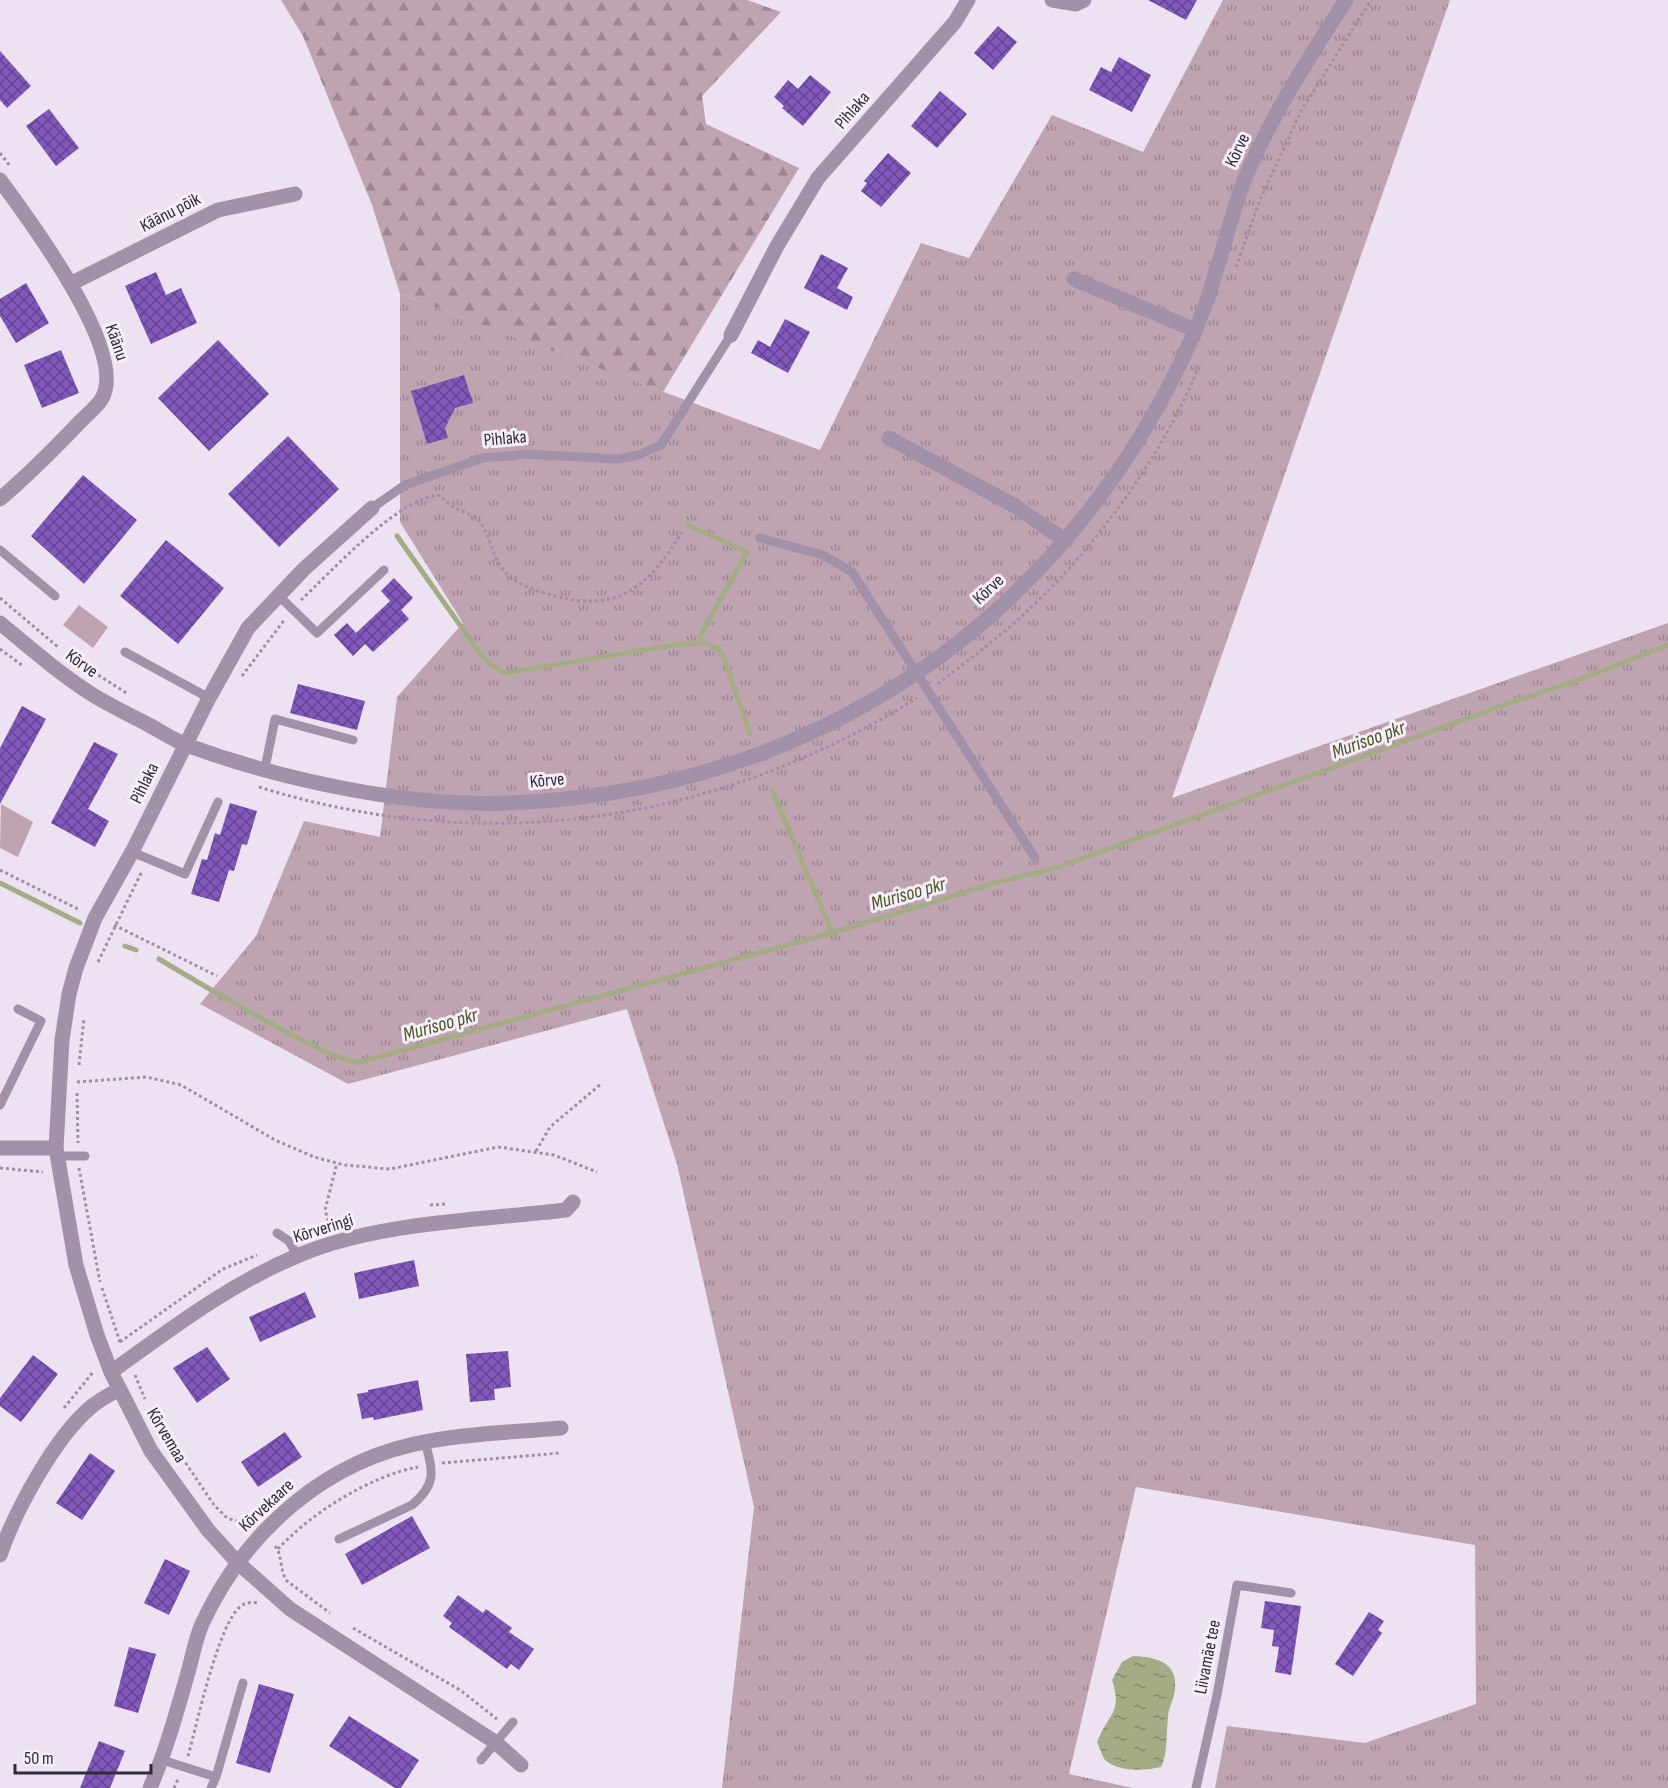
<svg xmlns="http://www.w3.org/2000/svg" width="1668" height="1788" viewBox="0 0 1668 1788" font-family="'Sofia Sans Condensed',sans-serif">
<defs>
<pattern id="grass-tufts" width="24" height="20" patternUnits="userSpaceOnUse" patternTransform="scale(1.5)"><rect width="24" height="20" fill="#c0a3b1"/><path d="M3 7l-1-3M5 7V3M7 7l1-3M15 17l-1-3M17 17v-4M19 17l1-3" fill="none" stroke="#9d8591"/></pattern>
<pattern id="forest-firs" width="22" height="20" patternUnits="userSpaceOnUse" patternTransform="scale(1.5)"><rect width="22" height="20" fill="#c0a3b1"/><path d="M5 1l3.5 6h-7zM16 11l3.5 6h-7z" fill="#9d8591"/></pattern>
<pattern id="water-ripples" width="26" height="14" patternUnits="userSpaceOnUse" patternTransform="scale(1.5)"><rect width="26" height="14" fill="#a3ac84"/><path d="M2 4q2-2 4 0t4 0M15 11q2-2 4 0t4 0" fill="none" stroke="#858c6d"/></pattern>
<pattern id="building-cross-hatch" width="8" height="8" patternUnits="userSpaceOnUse" patternTransform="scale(1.5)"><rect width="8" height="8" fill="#8157bb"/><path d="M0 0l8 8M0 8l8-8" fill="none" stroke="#644490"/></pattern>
</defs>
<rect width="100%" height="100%" fill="#ede2f2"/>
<path fill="url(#grass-tufts)" d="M1223,0h227l-278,798 496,-175v1165h-453l12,-62 138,17 111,-39 -1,-159 -339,-58 -67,287 64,14h-411l32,-281 -77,-343 -50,-155 -279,75 -148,-80 56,-68 48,-115 76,16 17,-140 66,-74 -63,-101v-228l420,156 101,-207 48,15 83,-143 91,37z"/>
<path fill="url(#forest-firs)" d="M281,0h466l34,12 -79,84 4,28 93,44 -136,224 -263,-98 -28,-89 -69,-169z"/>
<path fill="#c0a3b1" d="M79,605l29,22 -15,21 -30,-23z
M1,804l32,18 -15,35 -18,-9z"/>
<path fill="url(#water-ripples)" d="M1133,1656c26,1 48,8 41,39 -2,8 -6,15 -6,23 -2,15 0,36 -7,49 -16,4 -43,5 -56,-7 -3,-4 -5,-12 -8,-18 11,-28 26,-29 15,-62l10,-18z"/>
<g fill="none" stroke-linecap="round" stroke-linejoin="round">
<path stroke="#a3ac84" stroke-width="5" d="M687,525l60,27 -47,84 1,7
M397,536l82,116 11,12 15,9 169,-28 31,-2 13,6 6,9 26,76
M772,790l60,142
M0,883l80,40
M125,946l11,4
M159,959c45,27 90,54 137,78 21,10 41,23 64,25l475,-130 166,-51 52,-12 459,-167 58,-19 98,-38"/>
</g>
<path fill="url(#building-cross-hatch)" d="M1148,0h49l-11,20z
M998,26l19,16 -24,28 -19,-17z
M0,51l31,35 -24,22 -7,-8z
M1119,57l32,18 -19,37 -43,-22 12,-23 10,5z
M810,75l21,17 -28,34 -21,-18 2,-2 -10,-9 14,-17 10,9z
M940,91l27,23 -30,34 -26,-22z
M49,109l30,39 -23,18 -30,-40z
M888,153l23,20 -30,34 -20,-16 6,-8 -3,-2z
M821,254l27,14 -11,20 16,9 -6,13 -43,-22z
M156,272l10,23 15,-7 16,35 -46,21 -26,-58z
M26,283l23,40 -33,20 -16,-27v-17z
M785,319l25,13 -22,41 -37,-20 7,-13 12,7z
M218,340l51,54 -60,57 -51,-53z
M61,350l18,43 -37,15 -18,-43z
M464,375l9,28 -18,5 -10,20 3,10 -21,6 -16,-53z
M288,436l51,53 -60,58 -51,-53z
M83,475l54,45 -53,64 -53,-48z
M166,540l58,48 -46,56 -58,-48z
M394,578l19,20 -12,12 8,9 -36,33 -8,-8 -12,12 -19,-21 13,-12 9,10 34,-32 -9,-10z
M298,684l67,17 -8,29 -67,-17z
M22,706l24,13 -46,85v-56z
M94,742l24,12 -30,55 21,12 -14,26 -44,-24z
M230,803l27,8 -10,34 -5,-1 -8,27 -5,-1 -10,32 -28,-8 11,-35 5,1 8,-27 5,2z
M414,1260l5,26 -60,13 -5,-26z
M305,1292l11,25 -56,25 -11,-25z
M207,1347l23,32 -33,24 -24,-35z
M508,1351l3,36 -17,2 1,11 -25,2 -4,-48z
M33,1355l25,19 -37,48 -21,-16v-8z
M418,1380l5,30 -49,10 -1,-3 -11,2 -5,-25 11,-2v-2z
M285,1432l17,25 -44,30 -17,-25z
M90,1453l25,18 -33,49 -26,-17z
M412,1516l18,32 -68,37 -17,-31z
M165,1559l25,12 -21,44 -25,-12z
M458,1595l25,18 3,-4 26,19 -3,4 25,17 -15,21 -8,-6 -4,5 -58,-42 3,-4 -9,-7z
M1265,1601l36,5 -10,69 -16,-3 4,-25 -7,-1 2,-16 -13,-2z
M1369,1612l15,9 -6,9 4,3 -29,43 -18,-12z
M129,1647l27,7 -18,59 -24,-7z
M259,1684l35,10 -24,79 -34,-10z
M349,1716l70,44 -18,28h-6l-66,-42z
M99,1741l26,10 -15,37h-30z"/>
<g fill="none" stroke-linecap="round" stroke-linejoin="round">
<path stroke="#9e8ea9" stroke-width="3" stroke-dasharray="3 3" stroke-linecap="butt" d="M0,153l10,13
M1236,267l24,-67 41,-89 70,-111
M0,598l58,49
M301,600c31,-29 97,-102 138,-105 4,3 7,7 10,9 8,7 21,8 29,16 14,15 13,41 31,56 12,10 31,16 46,20 66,17 94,-11 127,-64
M0,649l23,17
M73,659l55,35
M242,676l43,-57
M938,684c25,-20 51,-39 75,-60 75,-66 149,-165 186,-258
M259,787c228,71 457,36 658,-89
M0,870l80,40
M114,925l103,51
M98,962l44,-91
M79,1065l5,-47
M77,1082l69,-5 35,8 94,55 39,17 30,8 46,4 108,-22 56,8 43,17
M77,1093l1,50
M536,1151l14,-24 51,-43
M0,1168l43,4
M79,1168l21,114
M430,1205l17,-1
M330,1227l-5,-17 12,-47
M102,1288l19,57
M120,1342l103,-73 34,-14
M135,1375l10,24
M64,1408l30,-37
M152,1413l62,92 13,13 22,7
M442,1463l118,-10
M275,1546c8,9 4,24 12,35l43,32
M278,1549c33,-36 92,-73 140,-82
M353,1628l107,62 37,29
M188,1756c9,-31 30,-133 53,-150 5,-4 12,-4 18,-3
M174,1788l4,-9"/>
<path stroke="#a192a9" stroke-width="9" d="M372,508l33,-23 78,-27 43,-4 91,5 22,-4 22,-10 70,-110
M760,538l63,17 29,17 183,286
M0,550l55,46
M279,596l38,37 67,-63
M125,652l84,46
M265,768l10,-49 78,21
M132,852l53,22 33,-72
M0,1105l41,-84 -23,-12
M57,1156h28
M277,1233l12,8 8,14
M339,1539l73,-34c25,-21 21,-34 13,-63
M162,1760l54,17 27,-94
M481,1760l32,-38
M211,1788l5,-11
M1196,1788l21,-93 20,-110 54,8"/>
<path stroke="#a192a9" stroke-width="15" d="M1052,0l24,4 8,-4
M0,180c28,38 131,175 101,220 -7,10 -18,18 -26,27 -24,25 -48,49 -75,72
M1074,279l121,51
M70,284l148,-74 77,-16
M731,335l46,-89 41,-68 137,-156 13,-22
M889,438l126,68 51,35
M372,508l-68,61 -56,59 -39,70 -77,154 -37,66 -19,50 -7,26 -7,46 -6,108 20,117 21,70 14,37 40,79 57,79 29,32 53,47 205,133 26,23
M0,623c30,25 60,51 93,72 18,11 37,20 56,30 13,7 26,16 40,21 94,34 218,61 319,57 243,-9 458,-119 600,-318 37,-51 68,-108 92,-166 18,-45 27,-93 44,-138 26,-64 65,-123 102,-181
M0,1148h56
M111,1372c60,-43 117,-87 186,-116 78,-34 185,-36 269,-46l7,-8
M0,1555c15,-44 55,-118 91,-148 8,-7 18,-12 27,-17
M150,1788c16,-37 26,-74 37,-112 5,-17 8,-36 15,-52 43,-93 125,-166 228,-183 42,-8 87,-9 131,-13"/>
</g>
<g text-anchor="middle" stroke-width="6" stroke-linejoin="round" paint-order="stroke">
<g font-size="18" fill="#322c39" stroke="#f6eef9">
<text transform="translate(852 110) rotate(-49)" y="6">Pihlaka</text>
<text transform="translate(1237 150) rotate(-65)" y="6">Kõrve</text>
<text transform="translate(170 212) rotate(-27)" y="6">Käänu põik</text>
<text transform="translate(117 342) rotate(71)" y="6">Käänu</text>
<text transform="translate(505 438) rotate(-5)" y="6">Pihlaka</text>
<text transform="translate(988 589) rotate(-43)" y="6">Kõrve</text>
<text transform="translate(82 663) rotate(36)" y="6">Kõrve</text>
<text transform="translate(547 780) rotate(-5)" y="6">Kõrve</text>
<text transform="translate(144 783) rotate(-64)" y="6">Pihlaka</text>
<text transform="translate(323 1228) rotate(-17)" y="6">Kõrveringi</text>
<text transform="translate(167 1435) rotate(59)" y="6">Kõrvemaa</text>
<text transform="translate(266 1505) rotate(-43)" y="6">Kõrvekaare</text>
<text transform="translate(1207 1657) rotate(-79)" y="6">Liivamäe tee</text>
</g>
<g font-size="20" font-style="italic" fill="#4a5725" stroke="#f6eef9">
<text transform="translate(1368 739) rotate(-20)" y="7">Murisoo pkr</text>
<text transform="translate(908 893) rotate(-16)" y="7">Murisoo pkr</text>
<text transform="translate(440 1024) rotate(-16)" y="7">Murisoo pkr</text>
</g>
</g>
<path d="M15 1764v9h136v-9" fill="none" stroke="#322c39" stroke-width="3"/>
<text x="24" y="1764" font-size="18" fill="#322c39" stroke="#f6eef9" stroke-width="4.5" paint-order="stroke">50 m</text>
</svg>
